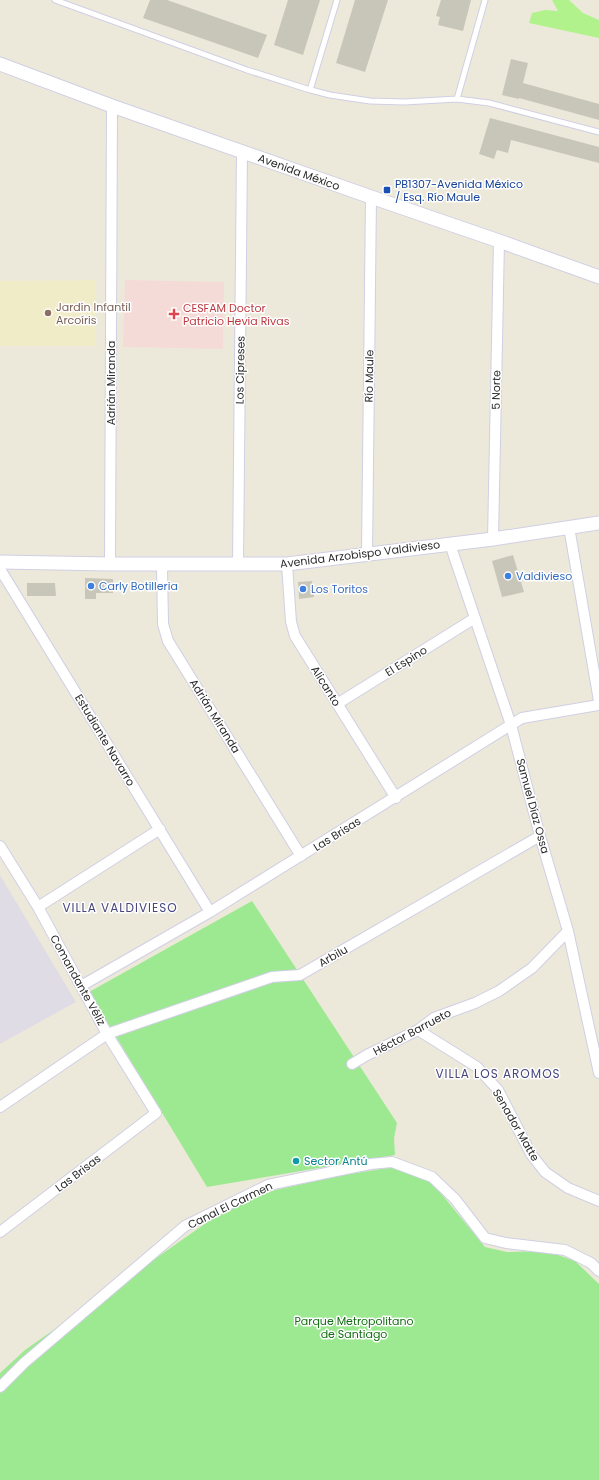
<svg xmlns="http://www.w3.org/2000/svg" width="599" height="1480" viewBox="0 0 599 1480" font-family="Poppins,sans-serif">
<rect width="100%" height="100%" fill="#ede9da"/>
<path fill="#e0dce5" d="M0,875l76,127 -76,42z"/>
<path fill="#f1ecc8" d="M96,280v66h-96v-65z"/>
<path fill="#f5dbd7" d="M125,280l99,2 -1,67 -100,-2z"/>
<path fill="#9de991" d="M252,901l145,222 -3,15 1,17 -188,32 -118,-195z
M394,1167l36,13 55,67 22,5 40,-1 28,10 24,23v196h-599v-107l25,-23 191,-134 23,-13 36,-13 68,-15z"/>
<path fill="#b2f28c" d="M552,0h17l14,13 16,7v18l-70,-15 3,-10 13,-3 13,1z"/>
<path fill="#c8c6b9" d="M150,0h17l100,35 -9,23 -115,-40z
M288,0h32l-17,55 -29,-10z
M355,0h33l-23,72 -29,-9z
M441,0h30l-8,31 -25,-6 2,-8 -4,-1z
M511,59l17,4 -5,20 76,21v16l-80,-22v1l-17,-4z
M490,118l109,29v16l-88,-23 -3,13 -11,-3 -3,9 -15,-5z
M513,555l11,37 -22,5 -10,-36z
M85,578l28,1v14h-17v6h-11z
M312,581l2,16 -15,2 -1,-17z
M27,583h28l1,13h-29z"/>
<g fill="none" stroke-linecap="round" stroke-linejoin="round">
<g stroke="#d0cfe4" stroke-width="7">
<path id="service" d="M55,0l192,70 60,19 23,6 40,6 34,1 53,-3 32,4 110,29
M310,90l27,-90
M457,99l28,-99"/>
</g>
<g stroke="#d0cfe4" stroke-width="12">
<path id="minor" d="M569,527l30,174
M493,539l6,-298
M450,544l61,181 29,111 28,95 31,142
M367,554l4,-357
M110,564l2,-458
M287,564l4,58 4,14 101,162
M162,565l1,59 5,17 133,215
M238,565l4,-414
M0,569l210,343
M337,704l138,-86
M0,846l38,61 69,127 49,79 -156,119
M38,907l122,-78
M81,986l129,-74 312,-194 77,-13
M418,1030l59,37 21,23 33,64 14,18 23,16 31,13
M352,1064l15,-9 51,-25 16,-12 41,-15 24,-12 33,-23 36,-37
M0,1107l107,-73 165,-57 28,-2 240,-139
M0,1387l24,-24 161,-137 83,-41 102,-21 22,-2 40,15 23,22 30,39 21,5 59,7 26,13 8,8"/>
</g>
<g stroke="#d0cfe4" stroke-width="15">
<path id="tertiary" d="M0,64l112,42 259,91 128,44 100,36
M0,562l110,2h177l206,-25 106,-16"/>
</g>
<use href="#service" stroke="#fff" stroke-width="5"/>
<use href="#minor" stroke="#fff" stroke-width="10"/>
<use href="#tertiary" stroke="#fff" stroke-width="13"/>
</g>
<rect fill="#1a4fb4" stroke="#fff" stroke-width="1.5" x="383" y="186" width="8" height="8" rx="2"/>
<circle fill="#8d6e63" stroke="#fff" stroke-width="1.5" cx="48" cy="313" r="4"/>
<path fill="#e0444e" stroke="#fff" stroke-width="1.5" d="M172 308h4v4h4v4h-4v4h-4v-4h-4v-4h4z"/>
<g fill="#3f7fe0" stroke="#fff" stroke-width="1.5">
<circle cx="508" cy="576" r="4"/>
<circle cx="91" cy="586" r="4"/>
<circle cx="303" cy="589" r="4"/>
</g>
<circle fill="#0f9aa8" stroke="#fff" stroke-width="1.5" cx="296" cy="1161" r="4"/>
<g text-anchor="middle" stroke-width="3" stroke-linejoin="round" paint-order="stroke">
<g font-size="11" fill="#2a2a2a" stroke="#fff">
<text transform="translate(299 172) rotate(20)" y="4">Avenida México</text>
<text transform="translate(240 370) rotate(-89)" y="4">Los Cipreses</text>
<text transform="translate(369 376) rotate(-89)" y="4">Río Maule</text>
<text transform="translate(111 383) rotate(-90)" y="4">Adrián Miranda</text>
<text transform="translate(496 390) rotate(-89)" y="4">5 Norte</text>
<text transform="translate(360 554) rotate(-7)" y="4">Avenida Arzobispo Valdivieso</text>
<text transform="translate(406 661) rotate(-32)" y="4">El Espino</text>
<text transform="translate(326 686) rotate(58)" y="4">Alicanto</text>
<text transform="translate(215 716) rotate(58)" y="4">Adrián Miranda</text>
<text transform="translate(105 740) rotate(59)" y="4">Estudiante Navarro</text>
<text transform="translate(533 806) rotate(75)" y="4">Samuel Díaz Ossa</text>
<text transform="translate(337 834) rotate(-32)" y="4">Las Brisas</text>
<text transform="translate(333 956) rotate(-30)" y="4">Arbilu</text>
<text transform="translate(78 980) rotate(61)" y="4">Comandante Véliz</text>
<text transform="translate(412 1032) rotate(-28)" y="4">Héctor Barrueto</text>
<text transform="translate(516 1125) rotate(60)" y="4">Senador Matte</text>
<text transform="translate(78 1173) rotate(-37)" y="4">Las Brisas</text>
<text transform="translate(230 1205) rotate(-26)" y="4">Canal El Carmen</text>
</g>
<g font-size="11" fill="#164399" stroke="#fff" text-anchor="start">
<text x="395" y="188">PB1307-Avenida México<tspan x="395" dy="13">/ Esq. Río Maule</tspan></text>
</g>
<g font-size="11" fill="#785e54" stroke="#fff" text-anchor="start">
<text x="56" y="311">Jardín Infantil<tspan x="56" dy="13">Arcoíris</tspan></text>
</g>
<g font-size="11" fill="#be3a42" stroke="#fff" text-anchor="start">
<text x="183" y="312">CESFAM Doctor<tspan x="183" dy="13">Patricio Hevia Rivas</tspan></text>
</g>
<g font-size="11" fill="#366cbe" stroke="#fff" text-anchor="start">
<text x="516" y="580">Valdivieso</text>
<text x="99" y="590">Carly Botilleria</text>
<text x="311" y="593">Los Toritos</text>
</g>
<g font-size="11" fill="#0d838f" stroke="#fff" text-anchor="start">
<text x="304" y="1165">Sector Antú</text>
</g>
<g font-size="11" fill="#136d13" stroke="#fff">
<text x="354" y="1325">Parque Metropolitano<tspan x="354" dy="13">de Santiago</tspan></text>
</g>
<g font-size="12" letter-spacing="1" fill="#47467f" stroke="#fff">
<text x="120" y="912">VILLA VALDIVIESO</text>
<text x="498" y="1078">VILLA LOS AROMOS</text>
</g>
</g>
</svg>
